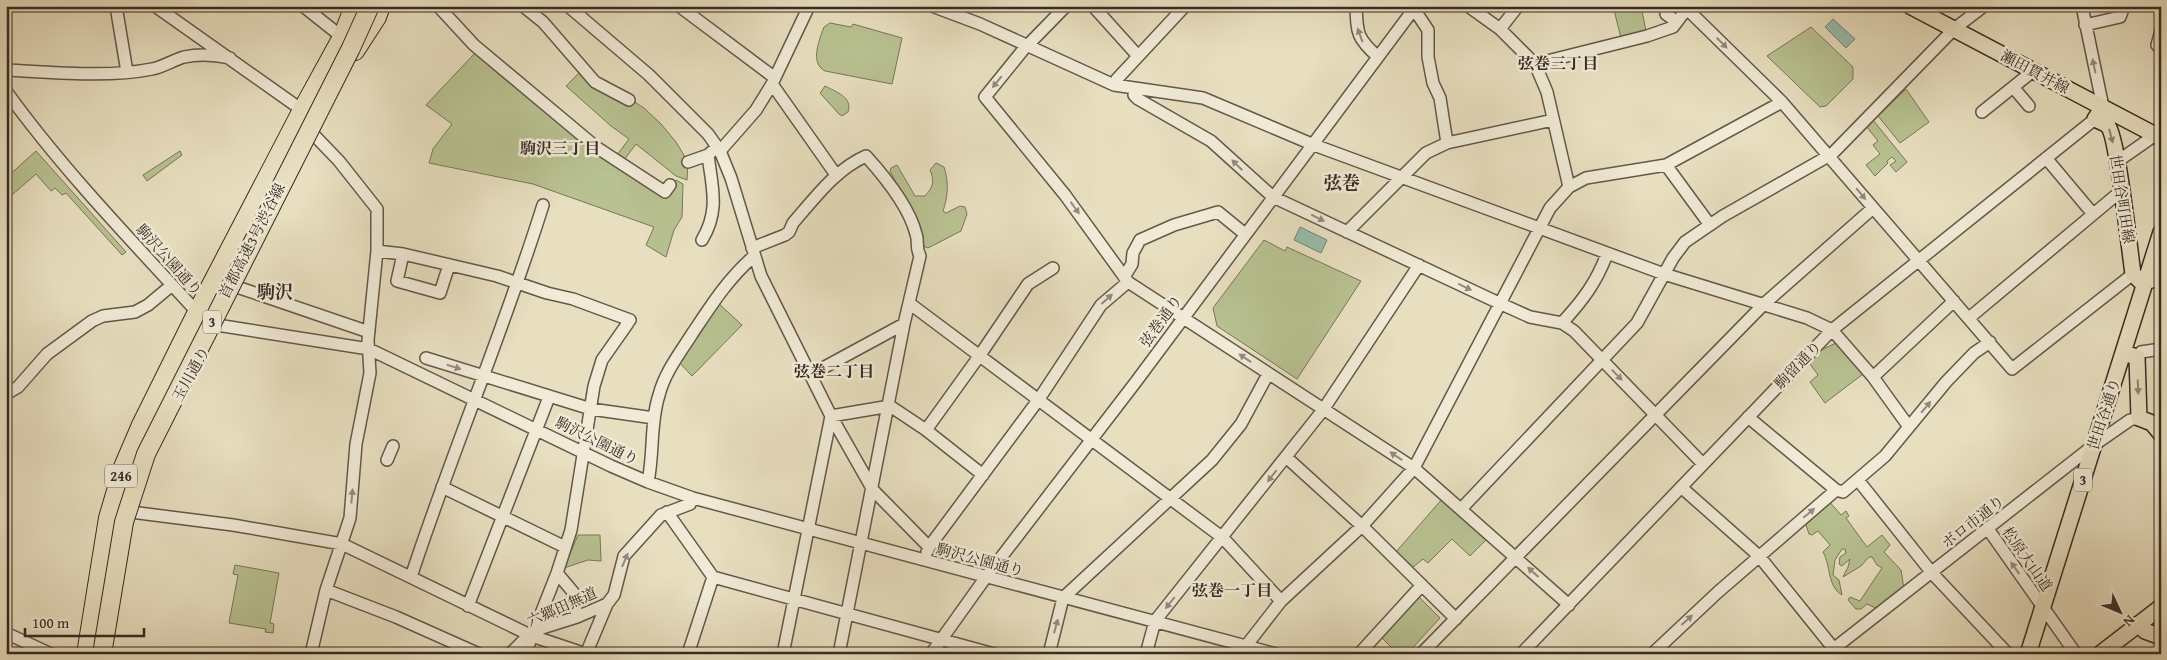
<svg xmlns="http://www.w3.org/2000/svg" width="2167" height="660" viewBox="0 0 2167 660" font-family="'Gentium Book Plus','Noto Serif JP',serif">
<rect width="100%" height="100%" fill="#e8dfc0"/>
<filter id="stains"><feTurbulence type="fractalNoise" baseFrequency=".004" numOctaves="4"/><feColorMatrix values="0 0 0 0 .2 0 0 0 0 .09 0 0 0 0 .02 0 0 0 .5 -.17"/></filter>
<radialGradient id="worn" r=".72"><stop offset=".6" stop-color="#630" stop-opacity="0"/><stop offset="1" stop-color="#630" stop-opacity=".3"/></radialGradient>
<path fill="#b8c191" stroke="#78765a" d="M1613,6h28l6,30 -25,6z
M830,23l21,4 2,-3 49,14 -10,46 -67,-13c-16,-8 -5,-33 -1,-44z
M1811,27l42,40v12l-27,27 -6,1 -53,-51z
M475,53l191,142 10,-15 7,4 -1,33 -8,13 -8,27 -20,-12 8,-18 -121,-43 -104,-21 4,-14 19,-25 -26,-19z
M583,69l61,39 17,16 15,18 12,20 -1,18 -11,-4 -40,-32 -15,20 -7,-5 15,-20 -18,-13 -45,-40z
M825,86c11,6 28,11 23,26l-6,4 -3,-2 -19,-21z
M1906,89l23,33 -29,21 -22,-27z
M1873,120l34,42 -11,10 -6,-7 6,-4 -4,-4 -5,4 1,2 -13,13 -9,-11 14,-11 -7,-9 5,-4 -12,-15z
M36,151l90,101 -4,3 -56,-62 -4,2 -7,-7 -4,3 -15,-17 -30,26v-22z
M180,151l2,4 -35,26 -4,-6z
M936,163l8,4c5,15 4,30 -1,44l3,2 14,-7 5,1 2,7 -6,17 -33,17 -8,-3 3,-10 -33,-64 1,-3 6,-3 18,31h10c8,-9 10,-14 5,-26z
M1264,240l21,11 2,-4 74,34 -64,98 -80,-53 -4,-18z
M717,302l25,23 -50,51 -15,-16z
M1836,343l27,31 -38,29 -15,-21 8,-7 -9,-12 14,-14z
M1443,498l46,39 -19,19 -18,-17 -24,24 -5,-4 -11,9 -17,-15z
M1827,499l14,16 5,-4 3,5 -3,2 21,29 15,-12 8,10 -6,7 17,18 3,19 -26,20 -11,-5 -6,5h-5l-8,-9 2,-3 10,4 22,-33 -5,-3 -5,-8h-3l-8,9 -18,11 5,-10 2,-8 -8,7 -3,-2 1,-7 6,-4 -1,-4h-3l-7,11 -2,15 6,5 3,15c-15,-9 -11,-29 -19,-43l7,-7 -12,-14 -6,4 -3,-1 -5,-15z
M578,535h22l1,26 -13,-1 -24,8z
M235,565l44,8 -9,50 4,1 -1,9 -8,-1 1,-3 -37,-6 9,-48 -5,-1z
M1419,597l21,21 -33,36h-9l-17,-17z"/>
<path fill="#98bdad" stroke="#718376" d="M1833,19l22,20 -9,9 -21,-21z
M1300,227l27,13 -6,13 -27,-13z"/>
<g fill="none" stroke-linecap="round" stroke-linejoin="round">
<g stroke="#63584a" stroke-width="14">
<path id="minor" d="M116,6l11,66
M155,6l147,104
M303,6l39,31 5,-3
M438,6l36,39 122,102 69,45 5,-7
M523,6l20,16 52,60 34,18
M568,6l81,69 59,59 12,17 11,27 30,98 70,140 42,74 56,57
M679,6l96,72
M932,6l48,18 134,61 89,13 111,47 350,129 143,44 25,12 41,47 36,50
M1066,6l-43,44 -38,47 80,98 63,87 286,186 155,137
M1093,6l45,50
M1356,6c1,28 1,32 22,51
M1468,6l32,23 35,35 12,28 22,95
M2082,6l21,101
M1414,9l14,21v27l5,26 7,15 7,45
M1687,9l95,93 230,267 121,-95
M1666,14l11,8
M2085,25l35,-8 4,-11
M1500,29l18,-23
M2157,45l4,-14
M1535,64l112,-28 26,-9 16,-21
M6,70c45,2 102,8 146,-1 11,-2 21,-9 32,-12 14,-3 32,-2 46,1
M772,84l62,88
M1114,85l3,-6 68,-73
M2013,87l16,19
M1135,88l-1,7 4,4 73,42 62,56 226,106 31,14 32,6 12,8 129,133
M6,91c57,79 125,149 191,221l20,13 152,24 242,117 37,16 45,16 583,156
M1982,112l51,-41
M720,151l36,-41 16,-26 37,-78
M2046,158l47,56
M2118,161l43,-30
M688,162l20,-7
M1666,165l44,60
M1347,232l79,-79 21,-10 106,-23
M702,240c18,-30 10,-52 6,-85l9,-8
M752,248l33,-13 4,-3 4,-9c21,-24 43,-54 73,-67 19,21 43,50 50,78 3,8 -1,12 4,22l-16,68 -65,330
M377,251l26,3 94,22 50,17 26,6 57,21
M403,254l-6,27 43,12 9,-28
M1124,277l8,-13 1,-11 7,-13 34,-15 44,-13 27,22
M2143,284l18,-4
M237,287l132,45
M909,303l314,235 58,63
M1969,318l152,-127
M1562,323c21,-23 34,-40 45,-69
M2137,357l4,-5 20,-3
M426,358l165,51 63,9
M810,375l94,-51
M1873,377l81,-76
M6,394l12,-7 29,-33 45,-33 11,-5 32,-4 13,-7 24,-20
M1748,417l88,73
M926,430l54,-75 48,-71 25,-16
M1286,457l76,69 94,93
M387,460l6,-14
M1858,480l74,93 76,81
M648,482c6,-29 2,-59 11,-87 6,-23 21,-42 33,-61 20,-30 35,-54 62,-78
M442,487l123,60
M1681,487l78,69 75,93
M1462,508l175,-185 36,-65 12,-16 38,-26 109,-62 122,-125 30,-23
M131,512l102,13 109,19 190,92 54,18
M667,512l46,65 281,77
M1988,529l88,125
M927,552l2,-5 110,-148 62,-94 27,-23
M557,573l16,19 4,25
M411,577c41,-125 93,-247 132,-372
M326,590l70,27 83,37
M468,606l81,-209
M6,633l45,21
M311,654l15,-64 24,-72 6,-74 14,-71 -2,-33 9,-89v-42l-38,-48 -25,-26
M510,654l14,-14 18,-12 35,-11 30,-13 7,-9 10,-39 37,-41 29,-11 3,-6
M525,654l32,-81 14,-43 23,-144 8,-26 26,-37
M586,654l21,-50
M688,654l25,-77
M783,654l48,-238 59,-10 36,24 57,45
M931,654l55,-77 149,-194 281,-377
M1049,654l14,-56 149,-138 29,-36 27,-50
M1146,654l9,-33 168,-211 96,-145
M1244,654l2,-8 35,-45 81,-75 52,-58 136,-260 19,-21 17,-9 80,-13 116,-63
M1359,654l63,-69
M1421,654l343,-350 109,-96
M1521,654l311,-324 263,-211
M1652,654l66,-62 118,-102 7,2 42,-36 61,-74 28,-29 16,-11
M1827,654l267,-209 36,-25 9,-2"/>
</g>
<g stroke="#372b23" stroke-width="18">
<path id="major" d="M1910,6l251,132
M2103,107l-8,12c4,2 10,4 13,7 9,10 22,127 25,148l10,10
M2123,353l14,4 2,61 13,5 9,11
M2138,624l7,7 16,6
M2028,654l133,-422
M2100,654l61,-47"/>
</g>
<g stroke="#372b23" stroke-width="20">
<path id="highway" d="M355,51l22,-34 4,-11
M86,654l22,-136 15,-51 18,-42 56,-113 105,-202 40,-73 12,-31"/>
</g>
<use href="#minor" stroke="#f0ead6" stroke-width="11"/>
<use href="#major" stroke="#e8dfc0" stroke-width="15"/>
<use href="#highway" stroke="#e8dfc0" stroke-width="18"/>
<g stroke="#372b23" stroke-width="20" stroke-linecap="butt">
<path id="highway-bridge" d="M102,654l22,-132 22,-68 205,-406 19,-42"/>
</g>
<use href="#highway-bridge" stroke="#e8dfc0" stroke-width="18"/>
</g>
<defs><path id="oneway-solid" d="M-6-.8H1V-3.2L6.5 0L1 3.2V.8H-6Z" transform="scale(1.25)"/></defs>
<g fill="#948a7c">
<use href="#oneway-solid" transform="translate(1360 35) rotate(-110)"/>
<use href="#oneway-solid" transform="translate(1722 43) rotate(45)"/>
<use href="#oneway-solid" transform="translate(2094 66) rotate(-102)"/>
<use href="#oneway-solid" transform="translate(997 82) rotate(129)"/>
<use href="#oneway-solid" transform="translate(1237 165) rotate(-135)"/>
<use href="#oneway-solid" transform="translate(1861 194) rotate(50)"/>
<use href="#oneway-solid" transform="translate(1075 208) rotate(54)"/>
<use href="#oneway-solid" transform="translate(1318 218) rotate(26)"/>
<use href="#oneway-solid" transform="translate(1465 287) rotate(26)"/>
<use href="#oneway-solid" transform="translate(1107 299) rotate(-42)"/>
<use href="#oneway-solid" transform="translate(1245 358) rotate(-146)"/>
<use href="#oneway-solid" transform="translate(454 367) rotate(17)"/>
<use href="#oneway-solid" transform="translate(1617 375) rotate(46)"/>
<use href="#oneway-solid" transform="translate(1926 407) rotate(-50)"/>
<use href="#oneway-solid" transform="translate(1396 456) rotate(-147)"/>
<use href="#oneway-solid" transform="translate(1272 476) rotate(128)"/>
<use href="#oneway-solid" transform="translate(352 496) rotate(-85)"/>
<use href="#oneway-solid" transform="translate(1809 513) rotate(-40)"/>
<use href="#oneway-solid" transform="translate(625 560) rotate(-67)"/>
<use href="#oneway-solid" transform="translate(2015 568) rotate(-125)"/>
<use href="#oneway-solid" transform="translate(1533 572) rotate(-138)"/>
<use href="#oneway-solid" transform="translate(1170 603) rotate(129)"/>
<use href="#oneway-solid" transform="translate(1687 620) rotate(-42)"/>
<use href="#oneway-solid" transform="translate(1056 626) rotate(-75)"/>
</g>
<g fill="#908572">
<use href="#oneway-solid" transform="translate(2111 136) rotate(75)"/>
<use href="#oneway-solid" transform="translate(2138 387) rotate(88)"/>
</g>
<g text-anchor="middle" stroke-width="5" stroke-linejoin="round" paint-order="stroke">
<g fill="#f0ead6" stroke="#6e6459" stroke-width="1">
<rect x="203" y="310.5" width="18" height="23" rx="4"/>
<rect x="105" y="464.5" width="32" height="23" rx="4"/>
<rect x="2074" y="468.5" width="18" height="23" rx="4"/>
</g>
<g font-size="14" font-weight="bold" fill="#372b23">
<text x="212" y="327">3</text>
<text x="121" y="481">246</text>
<text x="2083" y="485">3</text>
</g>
<g font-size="15" fill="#372b23" stroke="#f0ead6">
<text transform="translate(2035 72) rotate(28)" y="5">瀬田貫井線</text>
<text transform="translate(2122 199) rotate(81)" y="5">世田谷町田線</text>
<text transform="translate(252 241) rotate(-63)" y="5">首都高速3号渋谷線</text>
<text transform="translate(169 260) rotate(48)" y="5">駒沢公園通り</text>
<text transform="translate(1161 321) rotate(-54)" y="5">弦巻通り</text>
<text transform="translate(1798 365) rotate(-46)" y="5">駒留通り</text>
<text transform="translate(191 374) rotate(-61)" y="5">玉川通り</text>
<text transform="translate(2104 414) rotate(-72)" y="5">世田谷通り</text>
<text transform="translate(597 441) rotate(26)" y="5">駒沢公園通り</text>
<text transform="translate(1973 522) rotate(-38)" y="5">ボロ市通り</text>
<text transform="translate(2027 559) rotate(55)" y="5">松原大山道</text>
<text transform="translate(980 560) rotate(15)" y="5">駒沢公園通り</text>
<text transform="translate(562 607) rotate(-24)" y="5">六郷田無道</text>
</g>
<g font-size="16" font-weight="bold" fill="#372b23" stroke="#f0ead6">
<text x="1558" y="69">弦巻三丁目</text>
<text x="560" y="154">駒沢三丁目</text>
<text x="834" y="377">弦巻二丁目</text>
<text x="1232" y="596">弦巻一丁目</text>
</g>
<g font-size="18" font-weight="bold" fill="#372b23" stroke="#f0ead6">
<text x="1342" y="189">弦巻</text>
<text x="275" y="298">駒沢</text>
</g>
</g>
<rect width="2167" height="660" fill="none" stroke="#e8dfc0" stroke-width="25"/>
<rect x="8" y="8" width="2152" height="645" fill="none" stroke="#372b23" stroke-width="2.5"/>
<rect x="12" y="12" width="2142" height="635" fill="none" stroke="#372b23"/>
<g transform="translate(2120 612) rotate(134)" stroke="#f0ead6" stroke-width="4" paint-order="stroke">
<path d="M0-4L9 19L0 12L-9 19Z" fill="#372b23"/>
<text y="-8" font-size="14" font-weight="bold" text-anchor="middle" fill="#372b23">N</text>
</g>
<path d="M25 628v8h119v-8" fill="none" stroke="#372b23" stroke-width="2.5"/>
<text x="32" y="628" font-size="15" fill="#372b23" stroke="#f0ead6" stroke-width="4" paint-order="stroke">100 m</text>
<rect width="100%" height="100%" filter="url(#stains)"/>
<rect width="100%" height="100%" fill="url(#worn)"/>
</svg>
